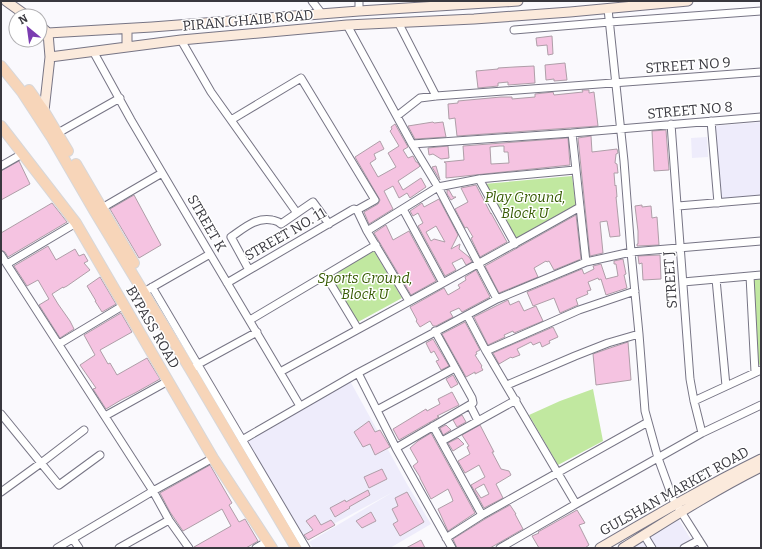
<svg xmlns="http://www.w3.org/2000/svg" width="762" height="549" viewBox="0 0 762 549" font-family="Bitter,serif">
<rect width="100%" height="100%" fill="#faf9fd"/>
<path fill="#eeecfb" d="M761,122v75l-41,3 -6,-74z
M707,137l1,20 -16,1 -1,-20z
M350,381l57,103 24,40 -41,24h-77l-4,-6 84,-50 -93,50 -56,-99z
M678,518l18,30h-69z"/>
<path fill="#c1e8a0" d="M572,176l4,30 -61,34 -31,-56z
M374,251l28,47 -44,24 -28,-46z
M761,279v85l-4,2 -6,-86z
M593,389l10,52 -45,24 -29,-50 31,-14z"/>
<path fill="#f5c3e1" stroke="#af9ea8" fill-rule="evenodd" d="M552,36l1,18 -5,1 -1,-10 -10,1 -1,-8z
M565,63l2,17 -13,1v-2l-8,1 -1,-15z
M534,66l1,17 -27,2v-3l-10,1v3l-20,2 -2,-17 22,-2v-1l16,-1z
M582,90h7v3l5,-1 4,34 -141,10 -2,-18 -6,1 -1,-15 10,-1v-2l43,-4h11v2l23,-2v-3l18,-2 1,3 29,-3z
M433,122l1,1 9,-1 3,15 -31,2 -7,-13z
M395,124l13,23 -5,3 5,8 5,-2 3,6h1l3,4 -1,1 -21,14 5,9 18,-12 5,9 -16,11 -3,-5 -8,5 -6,-12 -9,5 9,18 -24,15 -5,-12 14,-8 2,-4 -25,-43 25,-16 4,8 -10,5 2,5 -6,4 8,14 18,-10 -8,-14 11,-7 -9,-15 2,-2 -1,-2z
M666,130l3,40 -15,1 -2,-40z
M591,136l1,16 25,-3 1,4 -2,1 -1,9 2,1 1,9h-4l1,13 1,-1 1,12h-1l4,39 -10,1 -3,-16 -7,1 3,31 -13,3 -12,-118z
M568,138l2,27 -124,13v-15l-2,-1 20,-2 -1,-14zM500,146h4v6h4l1,11 -18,1 -1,-17z
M448,146l1,12 -8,1 -8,-5 -4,1 -1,-7z
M19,161l11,23 -29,16v-29z
M436,166l4,14 -8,-13z
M476,185l15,29v-1l16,29 -27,15 -9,-19 2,-1 -6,-10 -2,1 -10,-19 13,-7 -7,-14z
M447,190h2l4,7h3l-5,3 -4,-6z
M134,195l27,50 -22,13 -29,-49z
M439,199l19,36 -7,14 9,-5 -1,5 10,8 3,5 -6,3 -4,-7 -10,5 4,7 -11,6 -27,-50 5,-3 -5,-10 -5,3 -3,-5 12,-8 2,4zM436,226l9,16 -11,-3 -3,2 -5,-9z
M52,203l15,19 -59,35 -3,-5 -4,-2v-17z
M642,205v2l9,-1 1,12 5,-1 2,28 -22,1v-2h1v-13l-3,-25z
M576,215l5,44 -27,11 -5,-9 -2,1 -1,-1 -12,7 4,9 -39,16 -14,-27z
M386,225l7,15 16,-9 27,50 -25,14 -37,-62z
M48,246l8,14 19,-11 4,7 5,-2 4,7 -4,2 6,7 -23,16 -4,2v-1l-11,7 6,10 12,17 4,8 -14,9 -21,-33 10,-6 -11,-19 -11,6 -13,-20z
M660,255l1,24 -18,1 -1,-17 -3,1 -1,-8z
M623,259l3,15 -2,1 3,13 -21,7 -5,-16 -2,1 -1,-2 -10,4 3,8 -4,1 1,3 -12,5 2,6 -18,8 -6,-15 -21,8 -6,-14 55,-23 2,5 10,-5 -1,-3 8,-2 5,15 12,-3 -2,-12h-2v-3z
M476,270l14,27 -28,15 -3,-4 -9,4 3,5 -17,9h-3l-3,-5 -10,6 -4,-6 1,-1 -7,-13 34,-19 4,7 12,-7 -2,-3 8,-5 -1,-3z
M100,277l16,27 -14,8 -7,-11h1l-9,-15z
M508,300l2,5 9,-4 5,10 12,-5 7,15 -29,12 -1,-2 -9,4 1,2 -17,8 -14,-28z
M121,313l11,19 -32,18 8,14 2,-1 7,12 30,-17 13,21 -25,14 -14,7 -15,9 -13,-20 3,-1 -16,-23 15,-10 -11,-20z
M465,322l15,28 -4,2 1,2 -2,1 7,11 -1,1 2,3 -8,4v-2l-9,5 -24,-43z
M553,327l5,10 -9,4 1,2 -8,4 -2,-5 -7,3 -2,-3 -14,7 3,6 -8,3 -1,-1 -12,7 -6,-11z
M433,339l16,27 -8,4 -5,-9 3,-1 -5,-9 -3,2 -5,-10z
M628,342l3,38 -35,5 -3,-31 17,-6z
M453,375l5,9 -7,4 -5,-9z
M452,392l7,13 -22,11 2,1 -40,23 -6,-11 33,-20 1,2 13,-7 -2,-5z
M462,415l4,7 -9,5 -4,-7z
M369,421l6,11 5,-2 10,17 -15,8 -5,-11 -7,3 -9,-15z
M446,425l5,5 -8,5 -3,-7z
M480,425l14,27h-2l9,17 8,2 2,4 -15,9 7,14 -19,10 -13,-23 14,-8 -6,-12 -14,8 -7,-12 12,-7 -3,-7 2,-1 -7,-11zM484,484l5,10 -8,4 -6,-9z
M431,433l44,80 -27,18 -10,-22 15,-8 -1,-3 -4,-9 -17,10 -11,-21v-1l-7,-11 5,-4 -8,-14 8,-7z
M458,438l6,6 -11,7 -5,-8z
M210,465l22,38 -3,2 10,17 6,-3 13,22 -12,7h-52v-1l37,-21 -9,-17 -39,22 -13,-19 -10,-19z
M382,469l5,10 -18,9 -5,-11z
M368,490l2,5 -21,12 1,1 -15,9 -5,-9 15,-8 1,2z
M407,492l17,30 -24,14 -7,-12 5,-3 -6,-12 6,-3 -3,-8z
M510,505l6,9h-1l8,15 -33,19h-33l-4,-9 32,-20z
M577,510l8,13 -6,2 10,20 -4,3h-46l-7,-12 7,-3 -1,-1z
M371,512l5,9 -14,7 -6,-7z
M315,515l6,10 10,-5 4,5 -27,15 -4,-5 9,-5 -7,-9z
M421,540l4,8h-19z"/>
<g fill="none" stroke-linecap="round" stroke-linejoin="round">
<g stroke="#777585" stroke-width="9">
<path id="street" d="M312,1l10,13
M359,1v10
M608,9l16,152 7,91 8,82 6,77 13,47 15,41 31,49
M398,22l38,74
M347,25l65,119 26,43 59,112
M514,30l96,-8 151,-11
M181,40l30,52 86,121
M93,51l38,69 79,134 90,152
M397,116l23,-18 16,-2 325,-24
M711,121l7,82
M671,124l19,255 4,22 8,32
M58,133l62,-35
M572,133l14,129
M412,144l160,-11 189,-16
M1,166l21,-12
M479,179l36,65
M678,206l83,-7
M102,208l60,-35
M403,209l40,74
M357,210l10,21 42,70
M367,231l71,-44 41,-8 96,-9
M1,255l152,236 16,29 20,28
M7,264l69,-41
M249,270l-18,-33c12,-8 24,-20 41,-17 4,1 6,1 9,4l32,-22 16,22
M326,276l32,53
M750,276l5,96
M716,279l10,107
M683,282l78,-7
M227,283l125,-73 2,-1 3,1 18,-10 -74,-122 -70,42
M152,287l154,261
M149,289l61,-35
M467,315l19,36 90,153
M250,320l126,-75
M59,344l65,-39
M486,351l93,-41 56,-19
M193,367l64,-35
M280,372c100,-55 201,-109 300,-165
M358,373l38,75 56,100
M507,385l68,-29 33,-13 31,-9
M694,401l67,-31
M470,405l8,16
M377,410l78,-42
M1,414l58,71 41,-30
M105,416l63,-35
M433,426l49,89
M242,440l116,-67 109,-58 30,-16 89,-37 45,-10 130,-11
M442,441l74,-41
M396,448l77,-45 -1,-5 -37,-67
M1,492l40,-29 43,-33
M644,535l8,13
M446,538l36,-23 166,-93
M73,539l6,9
M57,548l96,-57 60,-33
M119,548l50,-28
M256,548l12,-7
M500,548l76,-44 126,-71 59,-28
M684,548l15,-8"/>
</g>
<g stroke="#777585" stroke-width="11">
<path id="secondary" d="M6,1l21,15
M40,26l8,7 2,24 -6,54
M127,29v18
M48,33l104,-6 207,-16 159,-10
M50,57l131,-17 166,-15 127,-6 96,-7 118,-11
M600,548c53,-31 106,-62 161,-89
M623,548c45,-28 90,-57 138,-81"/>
</g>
<g stroke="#d7d7d9" stroke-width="12">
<path id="primary" d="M1,66l21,26 30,46 43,74 95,157 106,179
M29,90l15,21 24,40
M1,126l75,97 137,235 59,90
M76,164l58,99"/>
</g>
<use href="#street" stroke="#fff" stroke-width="7"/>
<use href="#secondary" stroke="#fbeadc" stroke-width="9"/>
<use href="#primary" stroke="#f7d5b9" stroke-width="10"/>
</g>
<g text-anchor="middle" stroke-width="3" stroke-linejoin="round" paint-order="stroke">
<g font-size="14" fill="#39383f" stroke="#fff">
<text transform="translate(248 20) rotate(-5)" y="5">PIRAN GHAIB ROAD</text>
<text transform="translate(688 65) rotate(-4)" y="5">STREET NO 9</text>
<text transform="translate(690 110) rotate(-5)" y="5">STREET NO 8</text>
<text transform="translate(207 223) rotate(60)" y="5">STREET K</text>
<text transform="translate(285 234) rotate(-30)" y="5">STREET NO. 11</text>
<text transform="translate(670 280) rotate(-94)" y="5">STREET J</text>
<text transform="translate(153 327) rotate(60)" y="5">BYPASS ROAD</text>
<text transform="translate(674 491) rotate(-29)" y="5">GULSHAN MARKET ROAD</text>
</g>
<g font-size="14" font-style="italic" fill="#355900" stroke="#fff">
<text x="525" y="202">Play Ground,<tspan x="525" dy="16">Block U</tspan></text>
<text x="365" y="283">Sports Ground,<tspan x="365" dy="16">Block U</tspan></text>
</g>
</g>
<rect width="762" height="549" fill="none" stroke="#39383f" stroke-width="4"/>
<g transform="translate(28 28) rotate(331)"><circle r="19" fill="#ffffff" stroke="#b0afb2"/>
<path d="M0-3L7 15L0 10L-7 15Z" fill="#7b3cb1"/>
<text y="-6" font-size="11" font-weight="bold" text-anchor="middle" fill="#39383f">N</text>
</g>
</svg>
